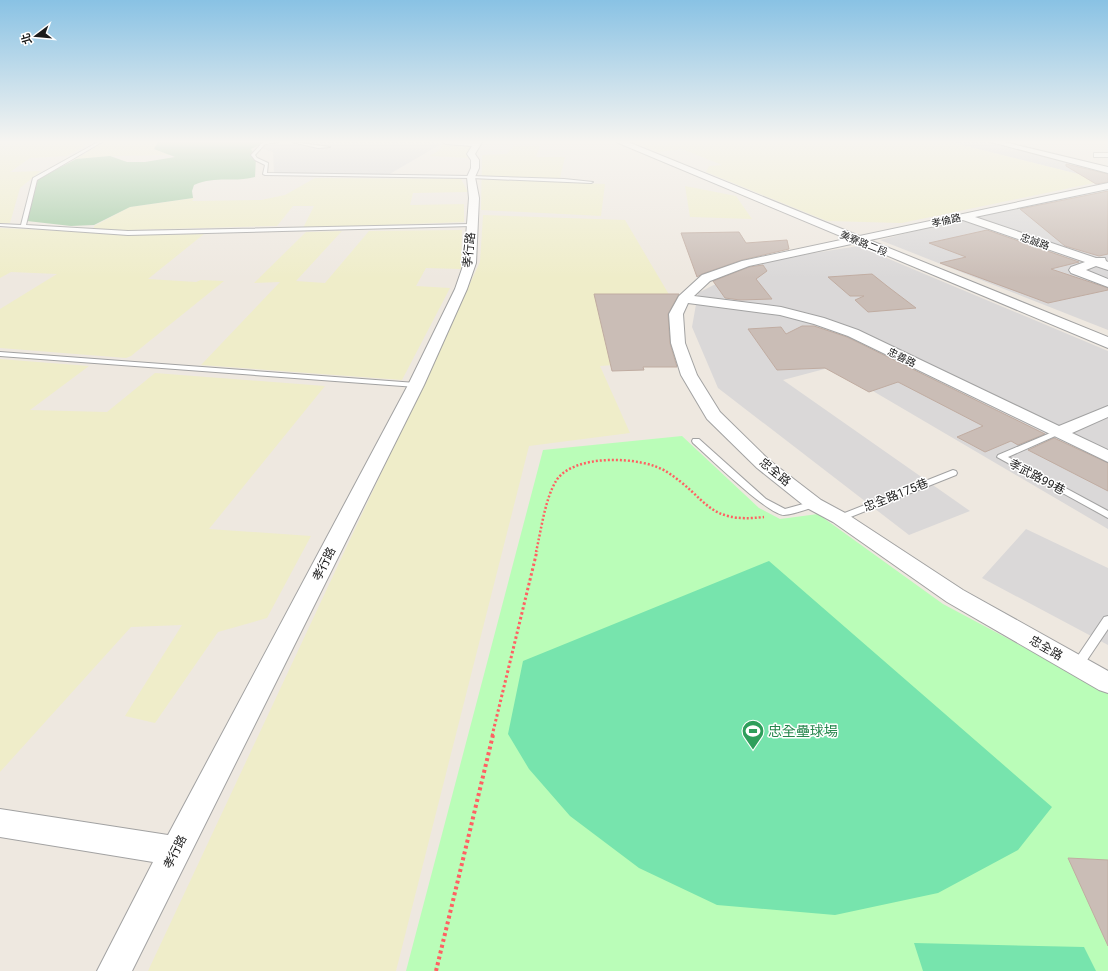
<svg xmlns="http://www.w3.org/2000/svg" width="1108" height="971" viewBox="0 0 1108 971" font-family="Roboto,'Noto Sans TC',sans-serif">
<rect width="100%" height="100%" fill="#eee8e0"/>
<path fill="#dad8d8" d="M302,142h131l8,2 -53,31 -114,-1 -1,-22 -12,-4 10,-5 27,1z
M950,142h37l109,28 -18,4z
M1108,187v143l-228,-90 87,-22z
M858,246l250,105v178l-276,-162 -49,13 187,131 -61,24 -191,-147 -26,-61 6,-34 61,-31z
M1026,529l82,39v77l-126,-67z"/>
<path fill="#efedc9" d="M0,142h92l-25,14 -37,2 -20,14 31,-1 -21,17 -10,35h-10z
M103,142h55l-4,7 17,6 -61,1 -34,3z
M633,142h317l128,32 20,-5 10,2v9l-206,43 -75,-2 -121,-49 3,-6 13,-1 -40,-16 -24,3z
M443,143l29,2 -1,13 -42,-2 9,-5z
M513,146h27l-4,11h29l-6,25 46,2 -4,32 -120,-6 1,-55 25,-1z
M315,178l146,1 7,13 -55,1 -3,12 54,-1v18l-161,6 11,-22h-21l-16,20 -151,4 -32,-1v-3l36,-19 65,-9 -3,3 69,-1 24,-5z
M685,186l51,10 16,23 -62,-2z
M483,215l142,5 46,78 -9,34 6,29 -68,5 30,67 -101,13 -133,525h-248l332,-709z
M0,228l142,7 62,-1 -56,45 48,3 5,-2 23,1 -93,75 -5,2 -126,-10v-39l57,-35 -46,-2 -11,6z
M462,230l-1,39 -35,-1 -10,18 34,2 -48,92 -201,-15 79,-83 -26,1 52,-51 36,-1 -46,50 29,2 44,-52z
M0,359l89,7 -59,44 77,2 48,-39 170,13 -116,143 102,7 -44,82 -49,14 -63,91 -30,-7 57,-91 -51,2 -131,145z"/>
<path fill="#9fc9a1" d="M158,142h107l-14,7 5,8 -1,20c-22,6 -38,-2 -61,8l-2,6 1,7 -63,9 -36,18 -23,1 -44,-5 11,-42 38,-20 34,-3 17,6h18l30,-5 -21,-8z"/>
<path fill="#bafdb8" d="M682,436l77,72 21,11 38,-5 125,90 165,88v279h-702l137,-521z"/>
<path fill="#77e4ad" d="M769,561l283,246 -34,43 -80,43 -103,22 -118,-10 -78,-37 -69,-52 -41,-47 -21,-35 15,-73z
M914,943l170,4 12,24h-173z"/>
<path fill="#cabdb6" stroke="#c0aca1" d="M1066,164l42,10v8l-12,2 -30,-18z
M1108,191v63l-9,2 -34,-10 -45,-37z
M987,230l92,32 -28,7 57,19v2l-60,13 -108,-40 26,-6 -37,-14z
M739,232l7,11 41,-3 2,9 -47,11 -40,14 -5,3 -16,-44z
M763,265l4,6 -11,8 16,20 -32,1 -15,-2 -12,-17 36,-14z
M872,274l15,12 29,22 -48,4 -13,-12 9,-4h-14l-22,-19z
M594,294h85l-11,20 2,29 7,24h-34l1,3 -32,1z
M802,326h12l33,11 198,97 -27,11 -7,-4 -26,11 -28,-15 26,-11 -85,-44 -29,10 -44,-24 -48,2 -29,-41 33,-2 5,7z
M1054,438l54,25v28l-80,-41z
M1068,858l40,2v86z"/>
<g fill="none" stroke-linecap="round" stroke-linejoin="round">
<g stroke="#a2a2a2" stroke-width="2">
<path id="service" d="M98,142h4l-65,38 -11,45 102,6 344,-7 2,1 -2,1 -344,9 -128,-9v-2l21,1 12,-47z
M263,142h15l-13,2 -10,11 2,3 11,5 -1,10 204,3 93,3 29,3 -2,1 -120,-5 -206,-3 -2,-1 2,-9 -10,-5 -4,-5z
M292,142l38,5 -12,1z
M0,352l416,31 4,2 -4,2 -416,-31z
M1055,431h6l1,2 -54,24 100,54v7l-111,-61 1,-2z
M693,439h6l67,60 19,10 29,-8 5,3 -2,2c-10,3 -22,8 -33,9 -16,0 -76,-59 -91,-72l-1,-2z
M953,470l3,1 1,2 -1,2 -113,45h-6l-2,-2 2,-2z
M1108,616v13l-27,40 -4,2 -4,-2 -2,-3 2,-3 31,-46z"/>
</g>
<g stroke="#a2a2a2" stroke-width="2">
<path id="minor" d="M442,142h40l-7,12 4,6v8l-4,9 4,21 -3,65 -9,26 -43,96 -292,586h-35l56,-109 -153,-25v-28l168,26 240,-450 47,-96 9,-26 5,-65 -2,-21 4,-9v-8l-4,-6 5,-8 -26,-2z
M991,142h13l104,25v6z
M1094,153h14v4h-14z
M1108,183v6l-133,28 121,41h9l1,3 2,1v8l-12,-4 -10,4 22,9v8l-37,-14 -2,-3 2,-3 14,-5 -122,-42 -214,46 -39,15 -16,15 87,11 43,11 34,12 201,96 49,-20v11l-36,16 36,17v12l-260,-126 -34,-12 -34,-9 -92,-12 -5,11 2,29 12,32 23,37 49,48 52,40 26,14 116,76 145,81v22l-9,-3 -152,-88 -114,-80 -26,-14 -50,-40 -50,-49 -26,-44 -10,-32 -2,-29 10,-18 23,-21 40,-14z"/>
</g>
<g stroke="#a2a2a2" stroke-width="2">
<path id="tertiary" d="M616,142h12l480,195v11z"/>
</g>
<path stroke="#ff6062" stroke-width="2.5" stroke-dasharray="2 2" stroke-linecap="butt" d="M536,552c5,-21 9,-53 20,-71 17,-28 87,-25 111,-9 41,26 39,52 97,45"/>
<path stroke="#ff6062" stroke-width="3" stroke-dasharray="2.5 2.5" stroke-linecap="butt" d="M492,736l45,-185"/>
<path stroke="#ff6062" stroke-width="4" stroke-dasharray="3 3" stroke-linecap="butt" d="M436,971l57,-236"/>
<use href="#service" fill="#fff" fill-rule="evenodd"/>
<use href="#minor" fill="#fff" fill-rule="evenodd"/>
<use href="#tertiary" fill="#fff" fill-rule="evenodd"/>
</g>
<linearGradient id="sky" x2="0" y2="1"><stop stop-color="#89c2e4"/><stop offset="0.51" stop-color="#f7f5f1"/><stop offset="1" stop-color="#f7f5f1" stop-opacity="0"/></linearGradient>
<rect width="1108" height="278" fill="url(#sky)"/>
<defs>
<g id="stadium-pin" transform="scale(1.15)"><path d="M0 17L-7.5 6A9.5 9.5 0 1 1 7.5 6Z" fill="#2e9e5b" stroke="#fff"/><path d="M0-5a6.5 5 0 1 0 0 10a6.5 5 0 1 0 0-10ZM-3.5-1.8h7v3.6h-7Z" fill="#fff"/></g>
</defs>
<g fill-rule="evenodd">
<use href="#stadium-pin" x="753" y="731"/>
</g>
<g text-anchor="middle" stroke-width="3" stroke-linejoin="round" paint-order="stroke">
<g font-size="10" fill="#1b1b1b" stroke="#fff">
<text transform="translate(946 220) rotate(-12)" y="4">孝倫路</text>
<text transform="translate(1035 241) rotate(19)" y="4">忠誠路</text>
<text transform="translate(864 243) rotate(22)" y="4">美寮路二段</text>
<text transform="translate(902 357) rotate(26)" y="4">忠善路</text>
</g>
<g font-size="12" fill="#1b1b1b" stroke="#fff">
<text transform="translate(469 250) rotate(-84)" y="4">孝行路</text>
<text transform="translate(775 472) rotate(39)" y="4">忠全路</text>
<text transform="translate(1037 477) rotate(28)" y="4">孝武路99巷</text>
<text transform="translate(896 495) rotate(-22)" y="4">忠全路175巷</text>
<text transform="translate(324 564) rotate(-63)" y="4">孝行路</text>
<text transform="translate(1046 648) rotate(30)" y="4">忠全路</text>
<text transform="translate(175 852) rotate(-63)" y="4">孝行路</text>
</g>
<g font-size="14" fill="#27864d" stroke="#fff" text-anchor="start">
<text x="768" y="736">忠全壘球場</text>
</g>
</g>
<g transform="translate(36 36) rotate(254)" stroke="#ffffff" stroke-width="3" paint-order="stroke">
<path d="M0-3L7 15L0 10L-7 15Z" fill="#1b1b1b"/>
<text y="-6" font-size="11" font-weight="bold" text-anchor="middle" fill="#1b1b1b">北</text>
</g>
</svg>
